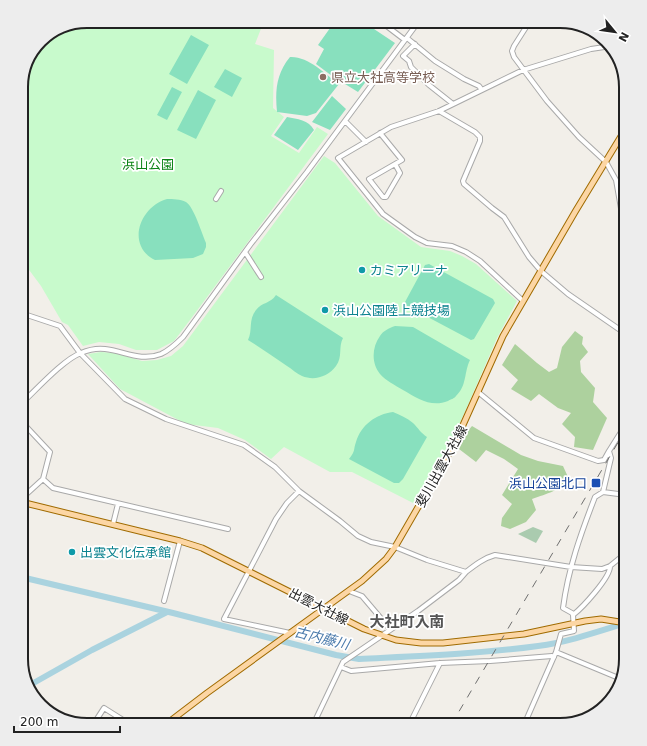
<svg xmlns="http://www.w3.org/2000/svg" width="647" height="746" viewBox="0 0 647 746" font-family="'DejaVu Sans','Noto Sans JP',sans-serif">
<rect width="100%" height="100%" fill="#f2efe9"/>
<path fill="#add19e" d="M575,331l8,6 -1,7 6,8 -8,9 1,11 14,16 -2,14 14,16 -14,32 -19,-3 1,-10 -13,-13 9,-11 -13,-5 -19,-14 -8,7 -20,-12 7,-9 -16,-15 13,-21 22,19 12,9 8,-4 5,-21z
M472,426l49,29 17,6 25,5 5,11c-9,15 -20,16 -36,22l4,11 -10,12 -16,7 -9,-3 1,-8 10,-14 -10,-9 16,-26 -14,-10 -18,-9 -10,12 -17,-13 8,-17z"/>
<path fill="#aacbaf" d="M533,527l10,4 -7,12 -18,-9z"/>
<path fill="#c8facc" d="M87,21h177l-9,23 19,6 -1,58 11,9 -13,19 28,17 18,-26 11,7 -138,186 -16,21 -17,9h-21l-17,-6 -20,-2 -16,4 -15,-21 -6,-3 -21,-36 -20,-27v-176l22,-45z
M324,156l11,7 43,53 43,31 29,4 12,5 14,8 41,37 -20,37 -30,69 -18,39 -34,58 -63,-32h-22l-46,-25 -13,12 -26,-19 -27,-12 -32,-4 -66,-35 -32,-35 13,-2 14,1 27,8 15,-1 14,-4 12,-10z"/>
<path fill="#88e0be" d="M335,21h32l7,8 21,14 -37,49 -26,-16 -16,-12 8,-15 -6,-4z
M191,35l18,10 -22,39 -18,-10z
M290,57c18,-1 35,17 49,27l-23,29 -9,3 -30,-4c-2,-21 -1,-38 13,-55z
M225,69l17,9 -10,19 -18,-10z
M172,87l10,5 -15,28 -10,-5z
M198,90l18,10 -20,39 -19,-9z
M332,96l14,13 -16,21 -18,-8z
M287,117c10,2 22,3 27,13l-16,20 -24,-15z
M167,199c6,0 13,0 19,3 8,5 16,32 20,41v4l-3,7 -10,4 -38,2c-29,-14 -16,-53 12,-61z
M429,264l64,35 2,4 -21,36 -3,1 -64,-34 -2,-4 20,-37z
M276,295l67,43c-5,9 0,19 -7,28 -8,11 -22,15 -34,10 -5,-2 -10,-7 -15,-10 -13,-9 -26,-18 -39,-26 5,-10 0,-20 8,-30 6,-8 14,-6 20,-15z
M395,326l18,1 57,33c-6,12 -3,26 -14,36 -2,3 -5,3 -8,5 -17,7 -31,-3 -45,-11 -8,-5 -17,-9 -23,-16 -9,-11 -8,-27 0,-38 3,-5 9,-8 15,-10z
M393,412c7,3 14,6 20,11 5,5 8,10 14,14l-24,42 -4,4h-5l-45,-24c7,-9 4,-9 7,-17 5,-17 20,-28 37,-30z"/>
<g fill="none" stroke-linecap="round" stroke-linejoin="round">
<path stroke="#aad3df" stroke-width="6" d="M21,577l152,36 163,42 23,4c60,-3 120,-5 179,-13 30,-4 59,-14 88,-23
M30,685l62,-35 75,-38"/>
<g stroke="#a9a9a9" stroke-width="6">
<path id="minor" d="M380,21l25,19
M530,21l-16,25 -2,5 2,6 33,44 32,36 27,25 10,18 10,57
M407,38l28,23 29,18 15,7 3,4
M415,44l-12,12 6,5 2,6 18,18 24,19
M439,111l36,21 5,5v4l-17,40 1,3 28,24 12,9 25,40 12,14 27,23 58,40
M345,121l21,21
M380,133l22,27 -33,19 14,18h3l14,-24 -5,-9
M216,199l5,-8
M245,252l16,25
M523,301l-43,-40 -14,-9 -14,-6 -25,-3 -12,-6 -32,-23 -45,-56 53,-31 48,-16 84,-41 68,-21 20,-3
M21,313l39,13 20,27 45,46 41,20 78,26 31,22 24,24 41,30 18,15 13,6 24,5 32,13 39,12c9,-7 18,-14 29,-17l76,12 31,2 8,-3 16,-13
M478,392l56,46 64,23 6,-1 5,-9
M21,404c15,-14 43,-45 60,-51 7,-3 16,-5 24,-4 19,2 36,13 56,5 9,-4 16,-11 22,-17l67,-92 57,-73 112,-151
M21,421l29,31 -7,27 10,9 175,41
M603,492l23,3
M21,499l22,-20
M113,524l5,-20
M349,591l13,5 28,33
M164,601l16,-60
M573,615l-1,-2 -9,-5c5,-39 18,-75 32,-111l8,-5 8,-34 -2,-7 17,-27
M290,633l-66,-14 52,-100 11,-16 12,-12
M556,652l65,27
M341,667l10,4 89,-8 50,-2 62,-5 2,1
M170,720l11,3 19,2
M93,725l11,-17 27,17
M313,725l30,-63 75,-51 41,-31 7,-8
M409,725l31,-62
M524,725l32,-73 5,-18 13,-3 -1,-16c9,-7 38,-38 37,-49"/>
</g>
<g stroke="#a06b00" stroke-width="7">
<path id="major" d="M21,502l159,39 22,7 162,81 32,11 25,3h22l81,-9 61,-13 16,-2 25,4
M165,725l42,-32 155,-112 24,-22 9,-12 59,-102 49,-109 72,-124 51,-84"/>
</g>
<use href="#minor" stroke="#fff" stroke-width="4"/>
<use href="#major" stroke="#fcd6a4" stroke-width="5"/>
<path stroke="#707070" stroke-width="1" stroke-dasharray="8 8" stroke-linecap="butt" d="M451,725l175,-296"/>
</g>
<circle fill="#8d6e63" stroke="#fff" stroke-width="1.5" cx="323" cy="77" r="4"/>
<g fill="#0f9aa8" stroke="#fff" stroke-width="1.5">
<circle cx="362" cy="270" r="4"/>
<circle cx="325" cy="310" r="4"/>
<circle cx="72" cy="552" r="4"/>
</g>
<rect fill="#1a4fb4" stroke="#fff" stroke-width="1.5" x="591" y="478" width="10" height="10" rx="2"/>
<g text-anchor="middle" stroke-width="3.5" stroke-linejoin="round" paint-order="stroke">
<g font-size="13" fill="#785e54" stroke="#fff" text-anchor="start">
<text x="331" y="82">県立大社高等学校</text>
</g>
<g font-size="13" fill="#0c8416" stroke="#fff">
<text x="148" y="169">浜山公園</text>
</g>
<g font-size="13" fill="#0d838f" stroke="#fff" text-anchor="start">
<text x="370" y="275">カミアリーナ</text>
<text x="333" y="315">浜山公園陸上競技場</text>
<text x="80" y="557">出雲文化伝承館</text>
</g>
<g font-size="13" fill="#222" stroke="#fff">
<text transform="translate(441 466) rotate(-61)" y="5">斐川出雲大社線</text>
<text transform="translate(319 606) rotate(27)" y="5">出雲大社線</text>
</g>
<g font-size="13" fill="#164399" stroke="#fff" text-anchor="end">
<text x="587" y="488">浜山公園北口</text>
</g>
<g font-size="14" font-style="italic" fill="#4a7aab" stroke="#fff">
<text transform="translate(322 638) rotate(14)" y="5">古内藤川</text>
</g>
<g font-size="15" font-weight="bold" fill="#555" stroke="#fff">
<text x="407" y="627">大社町入南</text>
</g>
</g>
<path d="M0 0H647V746H0ZM87 28H560A59 59 0 0 1 619 87V659A59 59 0 0 1 560 718H87A59 59 0 0 1 28 659V87A59 59 0 0 1 87 28Z" fill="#ededed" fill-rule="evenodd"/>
<path fill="none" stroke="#222" stroke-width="2" d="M87 28H560A59 59 0 0 1 619 87V659A59 59 0 0 1 560 718H87A59 59 0 0 1 28 659V87A59 59 0 0 1 87 28Z"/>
<g transform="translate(615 32) rotate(119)" stroke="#ffffff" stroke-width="3" paint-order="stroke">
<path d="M0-3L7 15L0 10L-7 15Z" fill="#222222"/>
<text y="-6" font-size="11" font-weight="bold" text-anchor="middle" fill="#222222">N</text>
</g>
<path d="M14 726v6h106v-6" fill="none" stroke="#222222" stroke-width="2"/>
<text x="20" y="726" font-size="12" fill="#222222" stroke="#ffffff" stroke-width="3" paint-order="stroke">200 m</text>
</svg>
